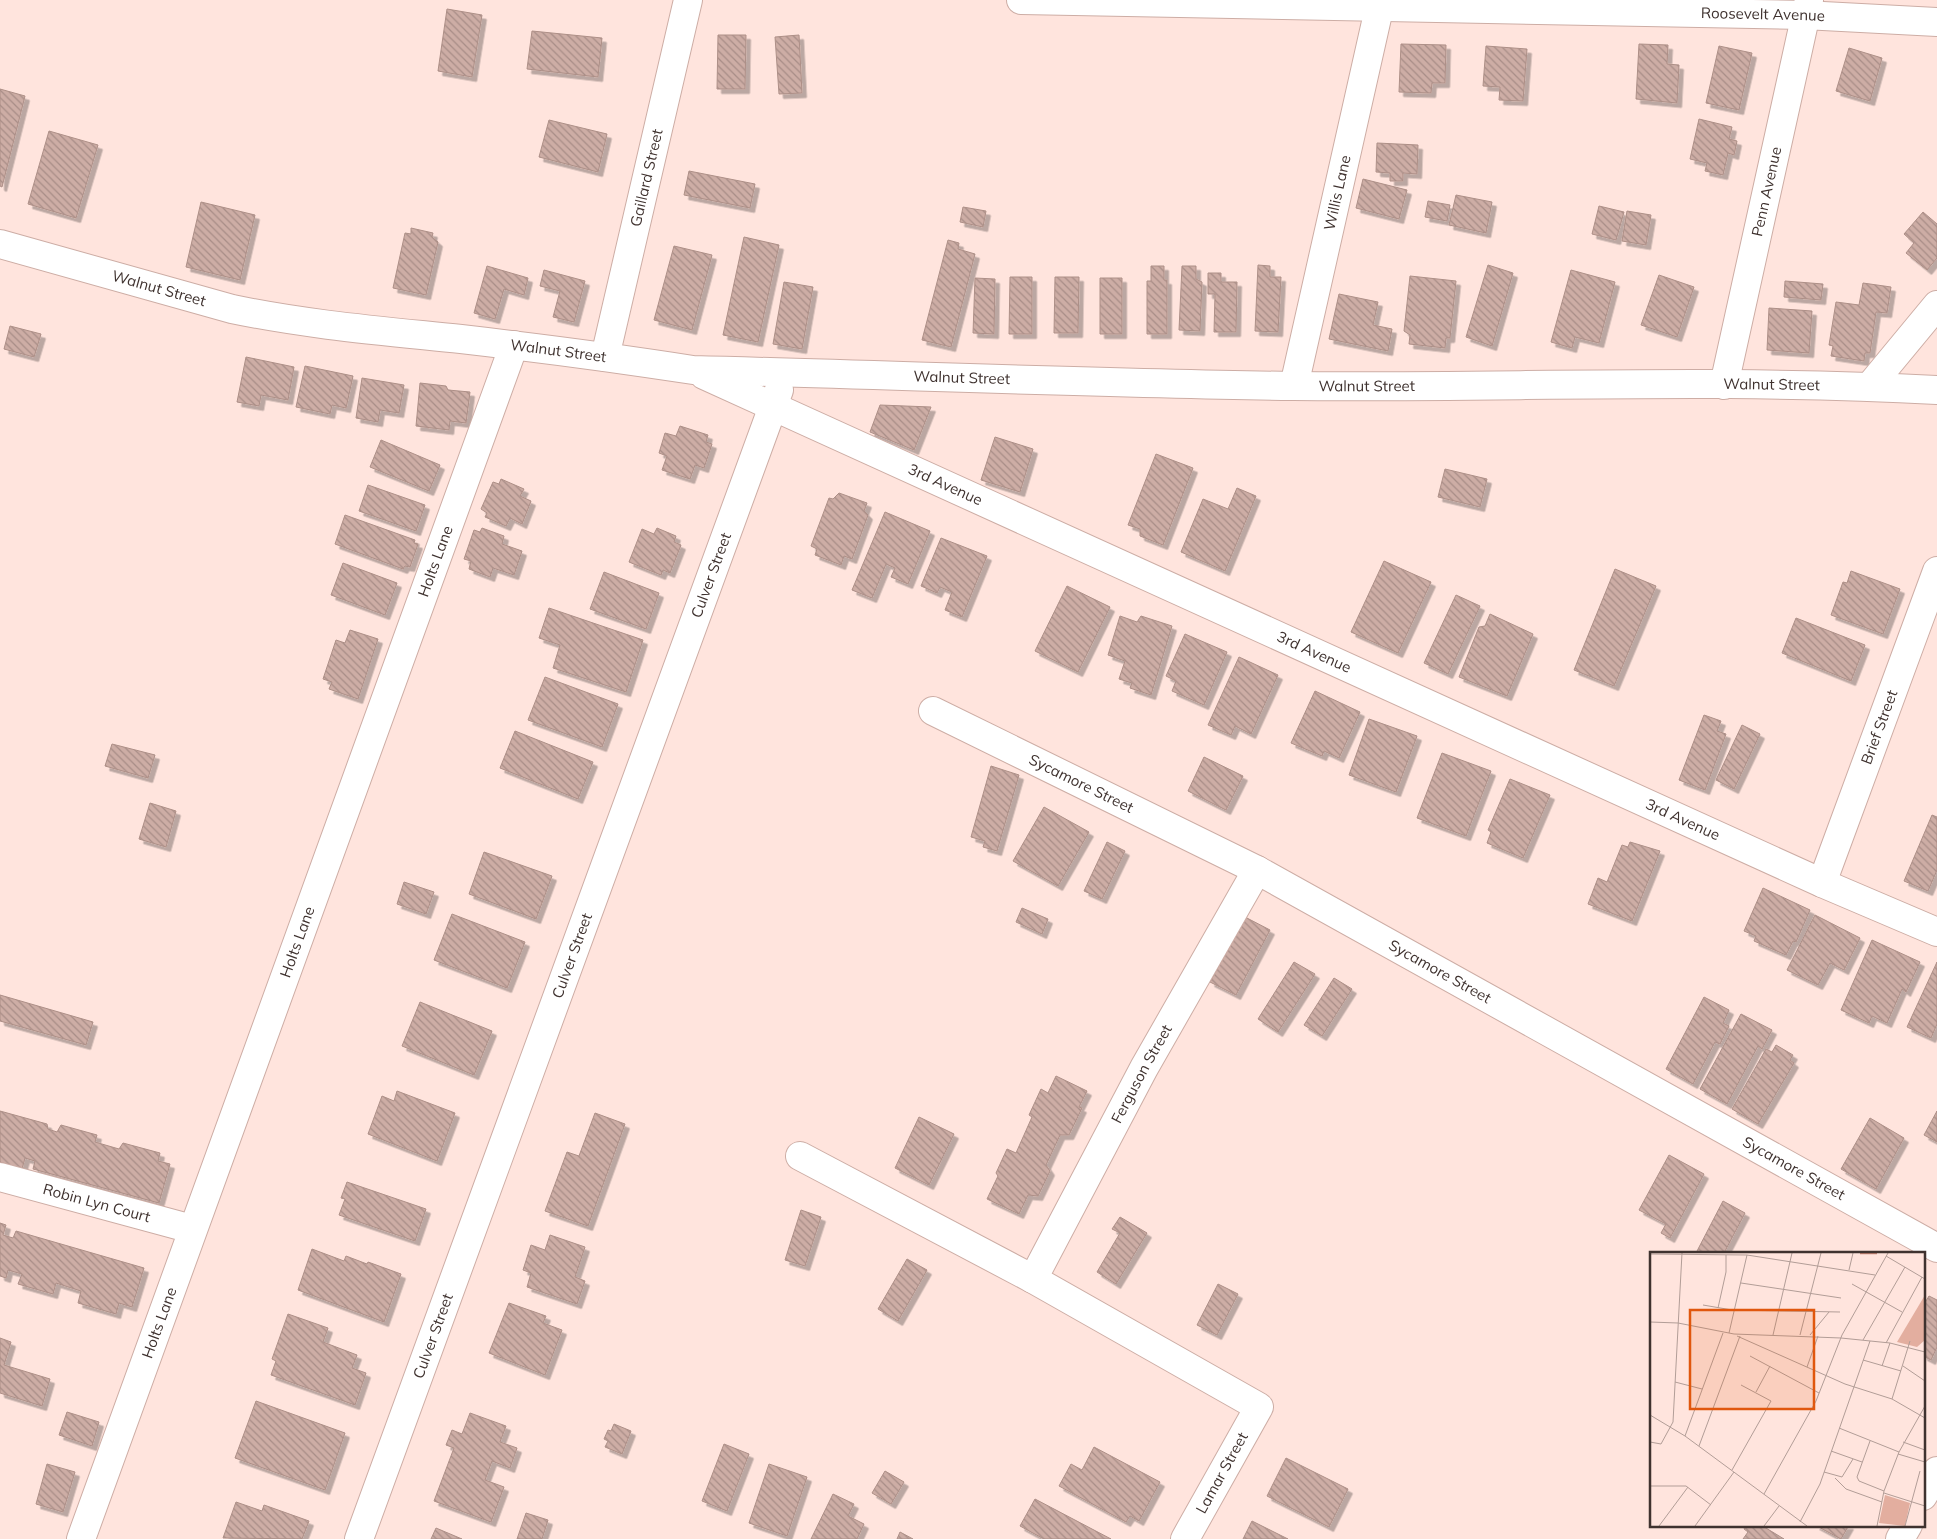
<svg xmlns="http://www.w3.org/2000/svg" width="1937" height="1539" viewBox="0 0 1937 1539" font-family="Mulish,sans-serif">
<defs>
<pattern id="building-back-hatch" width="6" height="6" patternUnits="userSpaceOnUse" patternTransform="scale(1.25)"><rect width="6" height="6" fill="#cdada5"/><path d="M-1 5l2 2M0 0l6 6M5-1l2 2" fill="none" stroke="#a88d87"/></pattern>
<filter id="shadow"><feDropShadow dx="4.5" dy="4.5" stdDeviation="0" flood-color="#0004"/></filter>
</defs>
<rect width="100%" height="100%" fill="#ffe4dd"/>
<path fill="url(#building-back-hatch)" stroke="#ad8f87" filter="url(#shadow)" d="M447,9l35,6 -10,62 -34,-6z
M532,31l70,7 -4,39 -71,-8z
M718,35h28l-1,54h-28z
M799,35l3,58 -23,1 -4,-57z
M1401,44l45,1 -1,38h-13l-1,10 -32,-1z
M1639,44l29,1 -1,19 12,1 -2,38 -41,-4z
M1486,46l41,3 -4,52 -24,-1 1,-13 -17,-1z
M1719,46l33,7 -13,57 -33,-7z
M1849,48l33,10 -12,43 -34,-10z
M0,89l25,7 -23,91 -2,-1z
M1699,119l33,8 -3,12 8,2 -3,14 -6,-2 -5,22 -18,-4 2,-8 -17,-4z
M549,120l58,14 -9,38 -59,-15z
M49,131l49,14 -22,73 -48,-14z
M1377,143l41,2 -1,29 -14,-1v8h-13v-8l-14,-1z
M689,171l66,13 -5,24 -66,-13z
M1363,179l44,11 -8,29 -43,-11z
M1456,195l36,7 -6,31 -37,-8z
M1428,201l22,4 -3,16 -22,-4z
M201,202l54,13 -15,65 -54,-13z
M1599,206l25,6 -8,28 -24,-6z
M963,207l23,4 -3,16 -23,-5z
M1627,211l24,4 -5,30 -24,-4z
M1923,212l14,12v34l-10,12 -21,-17 8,-10 -10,-9z
M411,228l22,5 -1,4 6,5 -12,53 -33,-7 12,-55 6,1z
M744,237l35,8 -21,97 -35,-7z
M948,240l11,3 -1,6 17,5 -24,93 -29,-7z
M674,246l38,9 -20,75 -38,-10z
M1258,265l12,1v11h11l-3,55 -23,-1z
M1488,265l25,8 -21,73 -26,-9z
M487,266l41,12 -4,17 -20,-6 -9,30 -21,-6z
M1151,266h13v14h3v54h-20v-53h4z
M1182,266h14v13l6,3 -2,49 -21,-1z
M544,270l41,11 -11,41 -21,-5 7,-26 -20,-5z
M1571,270l44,12 -16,61 -24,-6 -3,11 -21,-6z
M1208,273h13v9h16l-1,50h-22l1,-38h-7z
M1659,275l35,12 -17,50 -36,-12z
M1410,276l46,5 -6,57h-4l-1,10 -36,-4 1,-9 -6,-4z
M1010,277h22v57h-23z
M1055,277h24l-1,56h-24z
M975,278l20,1 -1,55 -21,-1z
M1100,278h22v56h-22z
M1785,281l38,3 -2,16 -37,-3z
M784,282l29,5 -11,62 -29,-5z
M1863,283l28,4 -4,26 -11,-1 -6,41h-5l-1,8 -33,-5 2,-10 -4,-1 7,-43 23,3z
M1339,294l39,8 -5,23 19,4 -4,22 -59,-12z
M1769,308l43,3 -3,42 -42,-3z
M10,326l31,8 -7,23 -30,-8z
M246,357l48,10 -6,33 -27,-5 -2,11 -22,-4z
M305,366l48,10 -7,32 -14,-3 -2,9 -34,-7z
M362,378l42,7 -5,28 -19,-3 -2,12 -22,-4z
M420,383l26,3 2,4 22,2 -4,31 -16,-2 -1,9 -33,-4z
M880,405l51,2 -17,43 -44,-18z
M680,426l28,9 -2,7 6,2 -8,24 -9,-3 -5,14 -28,-9 5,-14 -8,-3 6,-20 11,3z
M995,437l38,12 -13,43 -39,-12z
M381,440l59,25 -11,26 -59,-24z
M1156,454l37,14 -30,77 -23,-9v-7l-12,-4z
M1445,469l42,10 -7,28 -42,-10z
M501,479l23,10 -4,7 11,5 -9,23 -12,-6 -4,8 -21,-9 2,-4 -6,-4 12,-27 6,2z
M368,485l57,20 -9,26 -57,-20z
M1237,488l19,8 -31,75 -44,-19 22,-53 25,10z
M839,493l28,10 -3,8 4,4 -16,44 -8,-3 -3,9 -26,-10 2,-6 -6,-3 18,-48 4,1z
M885,512l45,19 -22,53 -17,-7 4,-9 -9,-4 -14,34 -20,-8z
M345,515l70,25 -1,3 4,1 -8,23 -5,-1 -2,3 -68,-25z
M482,528l22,8 -2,8 20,7 -8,24 -21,-7 -3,9 -21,-8 2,-8 -7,-2 10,-29 6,2z
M657,528l19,8 -2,6 7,3 -11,28 -7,-3 -2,5 -32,-13 13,-33 12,5z
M941,538l46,18 -25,61 -17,-7 7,-18 -12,-5 -3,6 -16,-7z
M1384,561l47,21 -33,71 -47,-21z
M343,563l54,20 -12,32 -54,-20z
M1615,569l41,17 -42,100 -40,-16z
M1851,571l49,18 -17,45 -52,-19 12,-33 4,1z
M604,572l55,21 -13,36 -56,-20z
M1067,586l43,21 -32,65 -43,-21z
M1456,595l24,11 -32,68 -24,-11z
M549,608l94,32 -17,52 -73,-24 7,-23 -21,-7z
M1490,614l43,20 -26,62 -48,-19 20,-50 6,-1z
M1120,616l17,6 4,-6 31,10 -21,69 -21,-7 2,-5 -13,-4 6,-18 -17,-6z
M1796,618l69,27 -14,36 -69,-28z
M350,630l28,9 -20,60 -29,-10 3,-7 -9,-3 13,-39 9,3z
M1185,634l42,18 -23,53 -32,-14 4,-10 -10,-5z
M1239,657l39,18 -27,59 -16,-8 -4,9 -23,-10z
M545,677l73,27 -16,43 -74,-27z
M1315,691l45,21 -21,46 -15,-7 -2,5 -31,-13z
M1704,715l17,6 -4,10 9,3 -21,56 -26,-10z
M1369,719l48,17 -21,56 -47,-17z
M1742,725l18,9 -26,55 -18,-9z
M515,731l78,31 -15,37 -78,-31z
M112,744l43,11 -7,23 -43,-12z
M1442,753l49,18 -25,65 -49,-18z
M1204,757l39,19 -17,34 -38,-19z
M991,766l28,9 -22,76 -14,-4 2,-6 -14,-4z
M1510,779l40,16 -27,63 -36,-15 4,-11 -3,-2z
M150,803l26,8 -10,36 -27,-8z
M1044,807l45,25 -31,54 -45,-25z
M1932,815l5,2v53l-9,21 -24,-10z
M1107,842l18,9 -23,48 -18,-8z
M1630,842l30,9 -28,70 -44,-17 10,-26 9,4 15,-37 6,2z
M484,852l68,24 -16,43 -67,-25z
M404,882l30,10 -8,22 -29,-10z
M1763,888l47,22 -14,32 -3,-1 -7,14 -32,-14 2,-5 -12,-5z
M1022,908l26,11 -6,15 -26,-12z
M452,914l73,28 -18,46 -73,-28z
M1815,915l45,23 -16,32 -14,-7 -12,22 -31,-15z
M1245,917l25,13 -34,65 -26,-13z
M1872,940l48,22 -14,30 -4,-3 -15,34 -15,-7 -3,7 -28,-13z
M1294,962l21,12 -37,58 -20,-13z
M1937,962v62l-6,14 -24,-11z
M1334,978l18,11 -30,47 -18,-11z
M0,995l93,27 -7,23 -86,-24z
M1704,997l25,13 -6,13 6,3 -9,18 -5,-2 -22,42 -27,-15z
M420,1002l72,29 -18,44 -72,-29z
M1741,1014l31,16 -10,19 -4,-3 -31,58 -27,-15z
M1776,1045l17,10 -3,5 4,3 -36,61 -26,-15 34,-60 6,3z
M1056,1076l31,15 -8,16 3,1 -13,27h-9l-14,30 4,6 -12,25 -10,-1 -9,19 -32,-15 11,-23 -2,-3 11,-24 9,4 16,-36 -3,-2 12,-26 7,4z
M397,1091l58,22 -18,48 -69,-27 14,-38 12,5z
M0,1111l47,13 1,5 9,3 4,-7 36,10 -2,7 24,7 4,-6 37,10 -2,8 12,3 -11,39 -126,-34 2,-8 -10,-3 -3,11 -22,-7z
M1937,1111v31l-13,-7z
M595,1113l30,11 -37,102 -43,-15 22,-59 12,4z
M919,1117l35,17 -25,51 -34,-17z
M1870,1118l34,20 -28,51 -35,-20z
M1669,1155l35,19 -34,64 -9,-5 5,-9 -27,-14z
M347,1182l79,27 -11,32 -76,-26 6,-16 -4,-1z
M1723,1201l22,12 -21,40h-28z
M801,1210l20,7 -16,49 -20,-6z
M1120,1217l27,16 -31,51 -19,-12 23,-39 -8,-4z
M0,1223l6,2 -3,10 10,3 3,-7 128,37 -12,39 -13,-4 -3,11 -38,-11 3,-12 -25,-8 -3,11 -35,-10 4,-10 -14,-4 -2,8 -6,-2z
M550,1235l35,12 -10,30 10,4 -8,23 -50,-17 4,-14 -8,-3 8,-25 14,5z
M312,1249l32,12 2,-5 21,8 1,-2 33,12 -17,48 -86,-32z
M907,1259l20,11 -29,51 -20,-12z
M1218,1284l20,10 -21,41 -20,-10z
M1929,1296l8,4v47l-6,13 -8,-4v-50z
M509,1303l37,13 -3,7 19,7 -17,45 -56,-22z
M288,1314l40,14 -5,14 34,13 -5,13 14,5 -11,32 -84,-30 5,-14 -4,-2z
M0,1338l11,4 -7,23 46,14 -8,27 -42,-13z
M256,1401l89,32 -20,57 -90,-32z
M67,1412l32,10 -7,24 -33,-11z
M470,1413l36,13 -6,16 17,6 -7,20 -18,-7 -7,19 19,7 -13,35 -57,-21 20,-53 -8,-3 6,-15 10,4z
M614,1424l17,7 -9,23 -17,-7 3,-6 -4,-2 4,-9 3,1z
M724,1444l25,10 -22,57 -25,-10z
M1094,1447l66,35 -21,39 -9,-5 -4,6 -67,-36 12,-22 11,6z
M1286,1458l62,31 -19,38 -62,-31z
M47,1464l28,8 -12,40 -27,-8z
M769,1464l38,13 -20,59 -38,-13z
M885,1471l19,11 -13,22 -19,-11z
M833,1494l21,10 -6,12 16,8 -7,15h-46z
M1035,1499l76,40h-67l-24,-13z
M236,1502l26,9 2,-6 45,16 -7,18 -79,-1z
M526,1513l22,7 -6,19h-25z
M1252,1521l36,18h-45z
M1746,1525h15l23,14h-41l5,-7 -4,-3z
M1815,1525h34l-8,14z
M436,1528l26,11h-31z
M900,1532l13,7h-16z"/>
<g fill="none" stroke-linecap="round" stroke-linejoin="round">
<g stroke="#cdada5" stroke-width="30">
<g id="minor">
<path id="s1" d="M1021,0l783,15 133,7"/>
<path id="s2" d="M0,244l232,65c76,16 152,22 229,30 78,9 155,19 232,31 200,5 400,13 600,16 215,2 430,-8 644,4"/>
<path id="s3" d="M605,357l83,-357"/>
<path id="s4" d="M704,375l1118,508 115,49"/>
<path id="s5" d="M1724,385l85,-385"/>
<path id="s6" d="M1294,386l87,-386"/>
<path d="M1870,386l67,-81"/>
<path id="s7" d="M933,711l324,159 680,378"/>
<path id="s8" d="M1822,883l115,-312"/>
<path d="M800,1156l233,123 226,128 -74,132"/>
<path id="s9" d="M0,1177l192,52"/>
<path id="s10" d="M1033,1279l111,-211 113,-198"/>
<path d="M1923,1496l14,-25"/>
<path id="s11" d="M81,1539l433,-1194"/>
<path id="s12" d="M359,1539l420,-1149"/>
<path d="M1900,1539l8,-14"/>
</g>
</g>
<use href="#minor" stroke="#fff" stroke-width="28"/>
</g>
<g text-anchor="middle" stroke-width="5" stroke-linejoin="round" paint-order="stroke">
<g font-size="15" fill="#3f322f" stroke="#fff">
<text dy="5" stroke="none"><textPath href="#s1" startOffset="742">Roosevelt Avenue</textPath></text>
<text dy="5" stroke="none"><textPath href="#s3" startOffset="184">Gaillard Street</textPath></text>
<text dy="5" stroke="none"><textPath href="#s5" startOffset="198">Penn Avenue</textPath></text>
<text dy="5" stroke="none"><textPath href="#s6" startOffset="198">Willis Lane</textPath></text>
<text dy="5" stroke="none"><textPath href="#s2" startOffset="165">Walnut Street</textPath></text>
<text dy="5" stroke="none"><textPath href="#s2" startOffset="570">Walnut Street</textPath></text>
<text dy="5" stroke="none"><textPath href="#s2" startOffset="975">Walnut Street</textPath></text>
<text dy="5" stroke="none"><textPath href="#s2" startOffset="1380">Walnut Street</textPath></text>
<text dy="5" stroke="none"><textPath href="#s2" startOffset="1785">Walnut Street</textPath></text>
<text dy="5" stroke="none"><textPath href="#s4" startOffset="265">3rd Avenue</textPath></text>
<text dy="5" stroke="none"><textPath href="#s11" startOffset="1040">Holts Lane</textPath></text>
<text dy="5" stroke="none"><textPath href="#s12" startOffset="1026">Culver Street</textPath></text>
<text dy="5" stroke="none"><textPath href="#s4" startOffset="670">3rd Avenue</textPath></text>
<text dy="5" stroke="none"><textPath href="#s8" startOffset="166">Brief Street</textPath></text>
<text dy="5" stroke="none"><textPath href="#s7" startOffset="165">Sycamore Street</textPath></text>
<text dy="5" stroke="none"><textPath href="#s4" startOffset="1075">3rd Avenue</textPath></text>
<text dy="5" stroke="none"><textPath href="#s11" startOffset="635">Holts Lane</textPath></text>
<text dy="5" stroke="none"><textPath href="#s12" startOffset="621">Culver Street</textPath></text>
<text dy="5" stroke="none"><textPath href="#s7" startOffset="570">Sycamore Street</textPath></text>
<text dy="5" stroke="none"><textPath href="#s10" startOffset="232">Ferguson Street</textPath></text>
<text dy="5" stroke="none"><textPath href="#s7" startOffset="975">Sycamore Street</textPath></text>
<text dy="5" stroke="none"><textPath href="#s9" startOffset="100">Robin Lyn Court</textPath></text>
<text dy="5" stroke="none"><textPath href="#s11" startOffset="230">Holts Lane</textPath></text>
<text dy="5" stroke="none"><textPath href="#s12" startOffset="216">Culver Street</textPath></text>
<text transform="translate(1222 1473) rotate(-61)" y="5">Lamar Street</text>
</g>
</g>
<g transform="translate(1650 1252)">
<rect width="275" height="275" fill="#ffe4dd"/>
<path d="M275,43v45l-8,7 -20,-5z" fill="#e3ae9f"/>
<path d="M235,243l25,8 -5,23 -26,-3z" fill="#e3ae9f"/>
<path fill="none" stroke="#ca8674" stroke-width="2.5" d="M210,1h17"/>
<path fill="none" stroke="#b29d97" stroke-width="1" d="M0,2l97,1 128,20M236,4l39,23M199,18l4,-17M91,31l100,15M202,32l50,28M53,53l29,5 108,2M68,56l8,-36v-17M0,70l28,1 56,11 107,4 49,5 35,9M79,81l18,-78M123,83l19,-82M150,83l21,-82M160,83l19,-23M87,84l108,48 47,15 33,19M213,88l42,-73M236,91l36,-66M100,104l69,37M213,108l38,11M232,114l8,-23M253,114l22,15M157,115l11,-31M25,130l27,7M106,140l14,-26M242,147l18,-58M0,163l35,21 122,90M189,176l60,24M35,184l38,-103M220,189l-13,36 2,4 25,10M0,190l11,2 12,-22 9,-169M253,190l22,8M49,194l41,-110M181,199l31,11M248,202l27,8M82,218l39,-69 -30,-16M174,220l18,5 11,-18M185,226l11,11 36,13M0,234h36l25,19M234,241l41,13M114,242l52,-93 26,-66 46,-82M150,270l20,-38 50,-143M9,274l29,-39M45,274l39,-54M114,274l15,-20M227,274l7,-35 15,-39 26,-46M255,274l15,-55"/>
<path fill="#e0570e" fill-opacity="0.15" stroke="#e0570e" stroke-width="2.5" d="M40,58h124v99h-124z"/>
<rect width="275" height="275" fill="none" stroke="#3f322f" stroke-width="2.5"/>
</g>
</svg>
